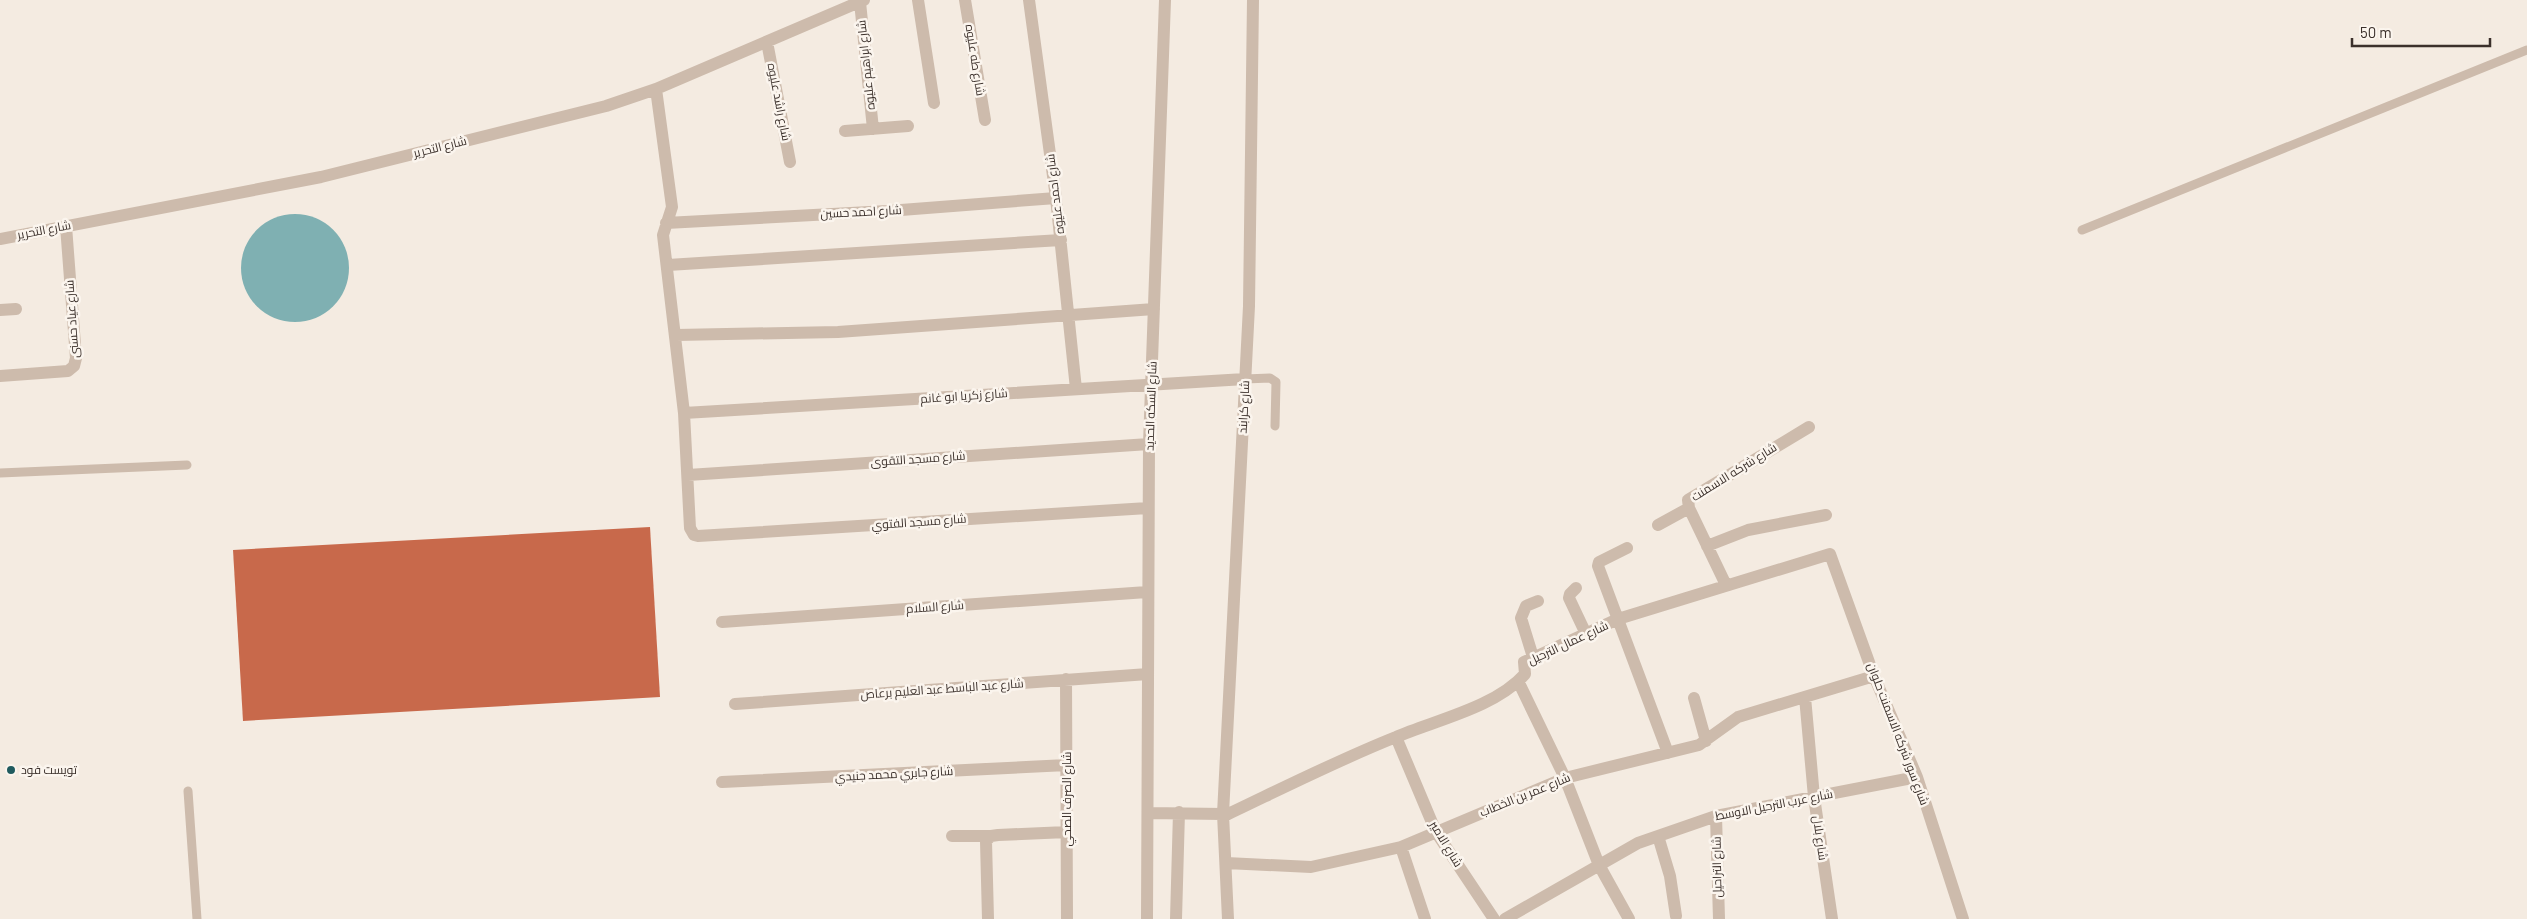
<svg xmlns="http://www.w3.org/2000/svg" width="2527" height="919" viewBox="0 0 2527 919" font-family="Barlow,Cairo,sans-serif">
<rect width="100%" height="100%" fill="#f4ebe1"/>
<path fill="#7fb0b2" d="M241 268a54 54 0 1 1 108 0a54 54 0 1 1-108 0Z"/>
<path fill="#c8694b" d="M650,527l10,170 -417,24 -10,-171z"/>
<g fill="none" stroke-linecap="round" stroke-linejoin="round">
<path stroke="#cdbbac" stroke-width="9" d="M2082,230l445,-180
M1245,379l25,-1 6,4 -1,44
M0,473l187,-8
M188,791l9,128"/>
<path stroke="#cdbbac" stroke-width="12" d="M918,0l16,103
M965,0l20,120
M1029,0l27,198 20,191
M860,2l13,127
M767,42l23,120
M656,89l16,118 -9,28 21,178 6,115 4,7 4,1 450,-28
M845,131l63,-5
M666,223l222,-12 168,-13
M0,239l321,-62 285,-71 50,-17 208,-89
M668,265l393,-25
M0,310l16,-1
M676,335l162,-3 316,-23
M0,376l68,-5 6,-5 2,-8 -10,-132
M684,413l561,-34
M688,475l461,-31
M1658,525l31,-17
M1707,546l41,-16 78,-15
M1627,548l-28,14 -1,4 70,187
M1726,585l-37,-77 -1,-8 121,-73
M1576,588l-6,6 -1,4 17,36
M722,622l425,-30
M1533,657l-12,-39 5,-12 12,-5
M1066,679l1,240
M1518,681l47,97 34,87 30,54
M1805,697l9,100 18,122
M1694,698l12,43
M735,704l413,-30
M1396,737l40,95 58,87
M722,782l345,-17
M1148,813l75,1 5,105
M1223,814l26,-508 4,-306
M1224,816c57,-27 114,-56 172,-79 40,-17 100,-30 129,-63l-1,-12 94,-43 212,-65 44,122 43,101 46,142
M1716,816l3,103
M952,836h39
M1658,836l12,40 6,40
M1401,847l24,72
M1226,863l85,4 90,-20 164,-69 134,-33 39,-28 136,-41
M988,919l-2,-78 5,-5 7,-1 69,-3
M1147,919l2,-475 16,-444
M1176,919l3,-107
M1505,919l133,-76 78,-27 201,-39"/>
</g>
<circle fill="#1f5a5e" stroke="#fbf5ee" stroke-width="2" cx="11" cy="770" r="5"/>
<g text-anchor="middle" stroke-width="5" stroke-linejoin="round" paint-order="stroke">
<g font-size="12" fill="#3b302b" stroke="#fbf5ee">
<text transform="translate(975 60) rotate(81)" y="4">شارع طه عليوه</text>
<text transform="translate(866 65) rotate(-96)" y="4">شارع ابراهيم عليوه</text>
<text transform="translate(779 102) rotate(79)" y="4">شارع راشد عليوه</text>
<text transform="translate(440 147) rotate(-14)" y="4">شارع التحرير</text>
<text transform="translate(1055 194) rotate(-97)" y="4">شارع احمد عليوه</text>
<text transform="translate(861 212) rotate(-3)" y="4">شارع احمد حسين</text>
<text transform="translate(44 230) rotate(-11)" y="4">شارع التحرير</text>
<text transform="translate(72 319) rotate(-94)" y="4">شارع عياد حسنى</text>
<text transform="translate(964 396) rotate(-4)" y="4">شارع زكريا ابو غانم</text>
<text transform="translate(1151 406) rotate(-88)" y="4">شارع السكه الحديد</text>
<text transform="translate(1244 407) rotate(-87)" y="4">شارع كرابند</text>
<text transform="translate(918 459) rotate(-4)" y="4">شارع مسجد التقوى</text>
<text transform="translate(1734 472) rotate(-32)" y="4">شارع شركه الاسمنت</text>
<text transform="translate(919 522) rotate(-4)" y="4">شارع مسجد الفتوي</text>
<text transform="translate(935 607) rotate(-4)" y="4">شارع السلام</text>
<text transform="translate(1568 643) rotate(-25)" y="4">شارع عمال الترحيل</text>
<text transform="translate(942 689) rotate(-4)" y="4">شارع عبد الباسط عبد العليم برعاص</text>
<text transform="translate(1898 734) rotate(69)" y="4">شارع سور شركه الاسمنت حلوان</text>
<text transform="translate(894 774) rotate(-3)" y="4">شارع جابري محمد جنيدي</text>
<text transform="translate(1525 795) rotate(-22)" y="4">شارع عمر بن الخطاب</text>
<text transform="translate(1067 799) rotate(-90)" y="4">شارع الصرف الصحي</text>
<text transform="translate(1774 805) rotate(-11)" y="4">شارع عرب الترحيل الاوسط</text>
<text transform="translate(1820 838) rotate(82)" y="4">شارع بلال</text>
<text transform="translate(1446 844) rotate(59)" y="4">شارع الامير</text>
<text transform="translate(1717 867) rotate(-91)" y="4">شارع التراحيل</text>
</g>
<g font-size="12" fill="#3b302b" stroke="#fbf5ee" text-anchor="start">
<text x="21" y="774">تويست فود</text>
</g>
</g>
<path d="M2352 38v8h138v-8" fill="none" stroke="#3b302b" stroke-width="2.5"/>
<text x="2360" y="38" font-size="15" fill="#3b302b" stroke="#fbf5ee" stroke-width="4" paint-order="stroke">50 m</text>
</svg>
